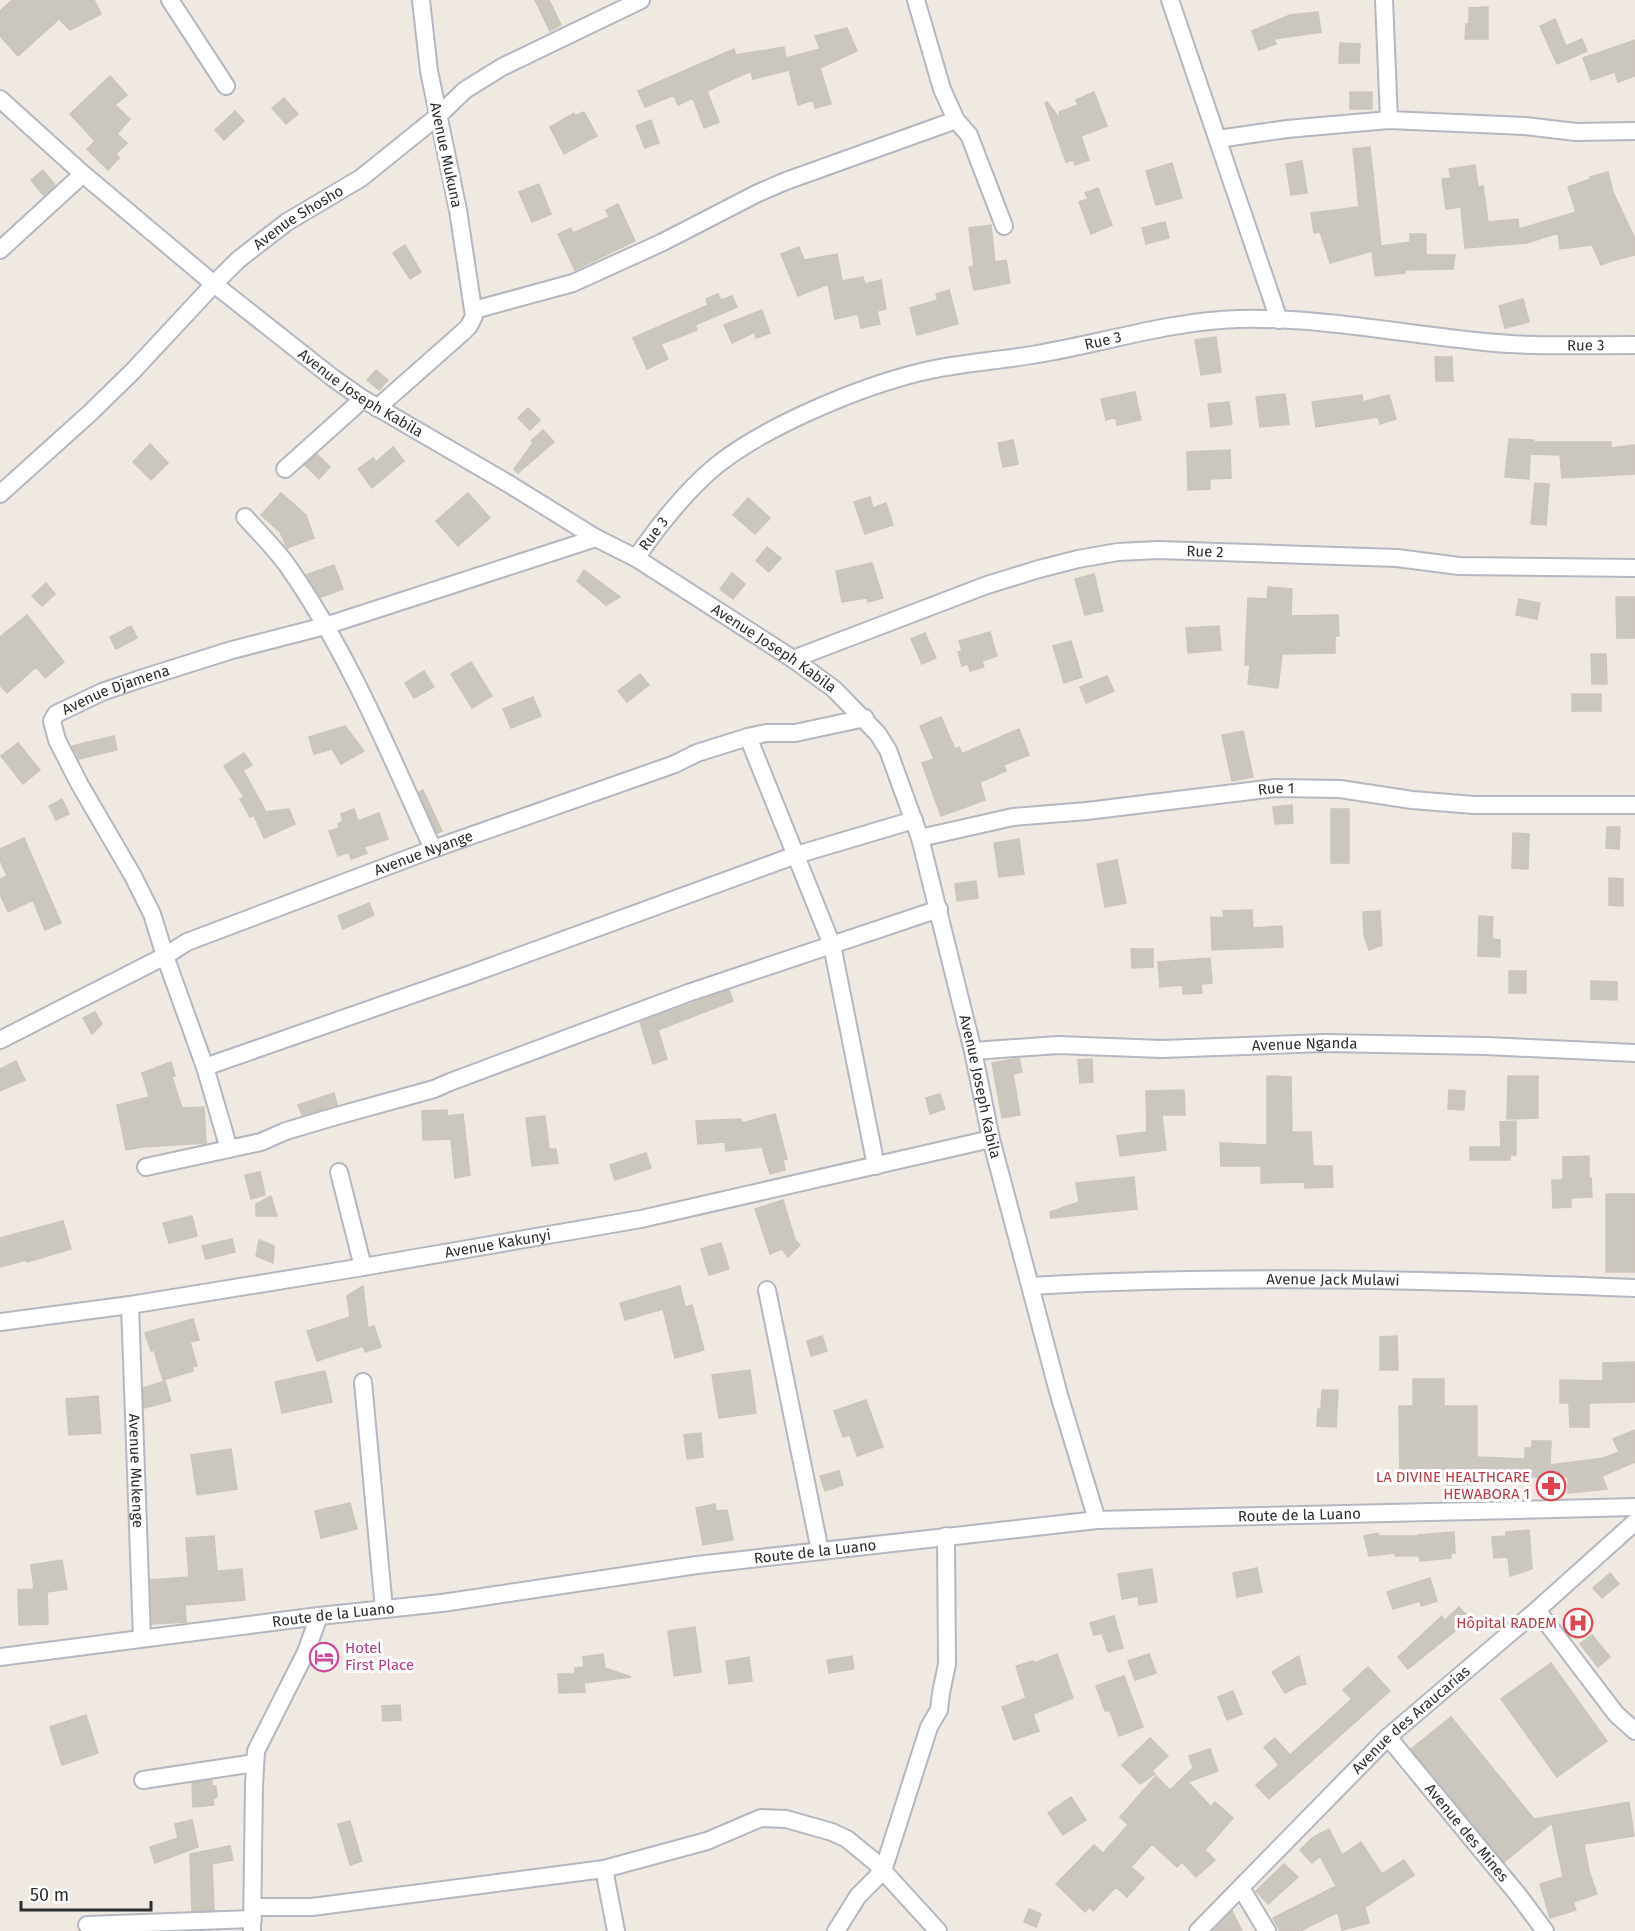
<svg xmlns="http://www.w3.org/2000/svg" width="1635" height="1931" viewBox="0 0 1635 1931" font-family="'Fira Sans',sans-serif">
<rect width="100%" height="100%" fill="#efe9e1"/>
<path fill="#cbc7bf" stroke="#cbc5ba" stroke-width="1.5" d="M12,0h82l7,14 -31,16 -11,-11 -41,37 -18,-20v-25z
M535,0h14l12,25 -11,6z
M1488,7v32h-23l1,-15h3v-16z
M1318,12l3,20 -47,7 2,5 -17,6 -7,-19 38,-16z
M1555,19l11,27 16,-7 5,12 -30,13 -17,-38z
M847,28l10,23 -37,17 11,36 -16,4 -2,-8 -15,5 -9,-35 -36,9 -2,-8 -44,20 12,31 -15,6 -11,-30 -15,7 -4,-10 -29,12 -7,-16 96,-42 2,6 48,-8 2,11 34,-9 -5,-13z
M1635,40v36l-17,6 -3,-10 -24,8 -8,-22z
M1340,43l20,1 -1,19h-20z
M110,76l17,19 -12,10 15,14 -13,15 10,9 -11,11 3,4 -11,12 -21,-21 8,-8 -25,-27z
M1094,92l13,34 -26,10 8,24 -14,5 -2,-5 -7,2 -21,-59 2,-1 14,18 -2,-8 19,-7 -2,-5z
M1350,92h22v17h-22z
M284,98l14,16 -12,10 -14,-16z
M235,111l9,10 -20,19 -9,-10z
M584,112l13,24 -33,18 -14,-27 24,-14 1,3z
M651,120l8,23 -14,5 -9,-22z
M1370,147l11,99 29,-4v-8h16v21h29l-2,14 -48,1v3l-30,3 -3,-25 -42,12 -10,-31 -6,1 -3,-20 48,-6 -6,-58z
M1302,161l5,32 -16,2 -5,-31z
M1172,163l10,35 -26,7 -10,-34z
M1475,165l3,22 5,-1 5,36 30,-3 1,10 57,-17 -8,-25 23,-8 -1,-2 18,-5 5,20 22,47v16l-24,6 -10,4 -9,-20 -32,4 -2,-16 -31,10 -62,5 -4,-41 -15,2 -4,-30 9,-1 -2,-9z
M43,170l12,15 -11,11 -13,-16z
M539,184l12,30 -19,8 -13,-30z
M1098,188l14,37 -21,9 -12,-32 9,-3 -3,-6z
M618,204l17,37 -60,29 -17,-36 13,-6 2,5 36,-16 -3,-7z
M1165,222l4,16 -23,6 -4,-16z
M991,225l4,37 11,-2 4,23 -36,7 -5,-23 5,-1 -5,-38z
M405,245l16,27 -11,7 -17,-26z
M799,247l5,13 33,-6 5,27 21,-4 2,7 16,-4 5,29 -9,2 3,13 -19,4 -3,-14 -23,5 -7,-35 -30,12 -17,-42z
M949,290l9,34 -41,11 -7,-27 28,-8 -2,-6z
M718,294l3,6 11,-4 5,11 -42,18 2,5 -36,14 7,15 -21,10 -14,-31 75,-33 -2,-6z
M1523,299l6,23 -24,6 -6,-22z
M762,310l8,23 -14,5 -1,-6 -23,11 -8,-18z
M1216,337l5,35 -20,3 -6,-35z
M1435,357h17l1,24h-17z
M376,370l12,10 -9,10 -12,-10z
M1135,392l6,28 -24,5 -1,-8 -10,3 -5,-21z
M1285,394l4,30 -29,3 -4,-30z
M1362,395l1,7 26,-7 7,24 -16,5 -2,-7 -62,10 -4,-25z
M1229,402l3,22 -21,3 -3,-23z
M528,408l12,12 -10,10 -12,-12z
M543,430l11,12 -36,31 -4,-4 19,-26 -2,-2z
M1509,439l25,1v2h77v6l24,-3v29l-73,4 -2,-23 -30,-1 -1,25 -24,-2z
M1013,440l5,24 -15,3 -5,-24z
M150,444l18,19 -17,17 -18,-18z
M393,447l11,14 -32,27 -14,-19 15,-11 3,4z
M1230,450l1,28 -21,1v10l-22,1 -1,-38z
M317,454l13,13 -11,12 -14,-14z
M1535,483l14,1 -3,41 -15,-1z
M281,493l25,22 8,23 -27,10 -7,-16 -19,-17z
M468,493l22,25 -32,28 -22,-25z
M870,497l3,11 13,-5 7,22 -28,9 -11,-32z
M748,498l22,20 -15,16 -22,-19z
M767,547l14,11 -12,14 -13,-11z
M872,563l11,35 -15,4 -1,-4 -25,4 -6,-31z
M334,565l9,24 -22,8 -15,-22z
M584,570l36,27 -14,8 -29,-24z
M732,573l13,11 -12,15 -13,-10z
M1094,574l9,37 -18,4 -10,-36z
M46,583l9,11 -13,12 -10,-10z
M1268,587l24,2 -1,27 47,-1 1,21h-4v17l-53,1 -4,34 -30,-4 2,-19h-5l3,-67 19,1z
M1616,597h19v41h-18z
M1519,599l21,4 -3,16 -21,-4z
M27,615l37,47 -19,16 -9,-11 -29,26 -7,-8v-48z
M131,626l6,12 -21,11 -6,-12z
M1219,626l2,24 -33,3 -2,-25z
M990,632l7,24 -15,5 2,6 -14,4 -2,-7 -6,2 -4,-14 4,-1 -3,-10z
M925,633l11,25 -14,6 -11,-25z
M1071,641l11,36 -18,6 -11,-37z
M1591,654h15l1,30h-15z
M471,662l21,34 -20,12 -21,-34z
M424,671l10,16 -20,11 -9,-15z
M640,674l9,11 -22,17 -9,-11z
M1107,676l7,15 -28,12 -6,-16z
M1572,694h29v17h-29z
M533,697l8,19 -30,12 -8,-19z
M941,717l14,32 4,-2 3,7 57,-25 10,26 -25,10 2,6 -26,11 5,18 -44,16 -19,-53 12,-4 -14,-33z
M345,726l19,25 -23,13 -9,-15 -18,5 -5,-17z
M1243,731l10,46 -21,4 -10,-46z
M114,736l3,14 -38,9 -7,-13z
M18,743l22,27 -17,14 -22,-28z
M244,753l8,12 -9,5 22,40 -3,2 27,-3 6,15 -31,14 -10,-23 -4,2 -10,-18 4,-2 -20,-31z
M423,790l19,41 -5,2 -18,-41z
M62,799l7,15 -13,6 -7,-14z
M1292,805l1,18 -18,1 -2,-17z
M354,809l4,12 21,-8 9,26 -24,8 3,6 -16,6 -2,-7 -11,4 -9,-25 10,-3 -1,-4 5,-3 -2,-7z
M1331,809h18v54h-18z
M1607,827h13l-1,22 -13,-1z
M1513,833l16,1 -1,35 -16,-1z
M24,838l37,85 -16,7 -12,-30 -25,12 -8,-18v-15l7,-3 -7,-16v-11z
M1019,839l5,35 -25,3 -5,-34z
M1117,860l9,43 -21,4 -8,-43z
M1609,878l14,1v27l-14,-1z
M976,881l2,17 -21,3 -2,-17z
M369,903l5,12 -31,14 -5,-13z
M1252,910l1,18 29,-2 1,21 -71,3 -1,-33 13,1 -1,-7z
M1380,911l2,34 -13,5 -5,-15 -1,-23z
M1479,916l14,1 -1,22 8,1v17l-22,-1z
M1131,949h22v18l-21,1z
M1210,958l2,25 -11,1 1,9 -19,1v-9l-23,2 -2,-25z
M1509,971h17v22h-17z
M1591,981l26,1v18l-26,-1z
M729,990l4,11 -75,29 9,29 -14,5 -13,-42z
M95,1012l7,12 -10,10 -9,-16z
M1019,1058l3,14 -9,2 7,41 -18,3 -10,-55z
M1092,1059l1,23 -13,1 -2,-23z
M16,1061l9,19 -25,11v-22z
M171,1062l4,14 -3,1 10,31 22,-1 2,36 -64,4 -16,3 -9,-45 32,-8 -7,-24z
M1267,1076l24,1 1,55h19l2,34h19l1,21 -28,1 -1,-6 -43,1v-17h-40l-1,-23 47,2z
M1508,1076h30v42l-31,1z
M1184,1090l1,25h-23l4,35 -46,6 -3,-20 30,-4 -1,-41z
M1449,1090l16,1 -1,19 -16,-1z
M334,1093l3,12 -35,10 -4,-10z
M940,1094l5,15 -15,5 -4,-16z
M447,1110v6l16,-2 7,61 -15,3 -4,-39 -28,1 -1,-29z
M775,1114l12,45 -4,1 2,10 -15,4 -8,-27 -36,4 -1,-9 -27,2 -2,-23 45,-2 1,4z
M545,1116l4,33h7l2,14 -26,3 -6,-48z
M1516,1121v34h-6v5h-40v-13h31l-1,-25z
M646,1153l5,15 -36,12 -5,-15z
M1589,1156v22h2l1,19 -21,1v9l-18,1 -1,-28h11v-23z
M260,1172l5,23 -14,4 -6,-24z
M1134,1177l3,32 -86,9 -1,-6 29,-10 -3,-19z
M1606,1194h29v78h-29z
M271,1196l6,20h-21v-12z
M783,1200l12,40 5,5 -12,12 -6,-8 -12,5 -15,-45z
M192,1216l5,20 -28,7 -6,-20z
M63,1221l8,28 -44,13 -1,-2 -26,7v-29z
M232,1239l3,13 -29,7 -4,-13z
M259,1240l15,6 -1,17 -17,-7z
M721,1243l8,26 -20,6 -8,-26z
M363,1286l5,42 6,-2 7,21 -16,5 -2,-6 -46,15 -10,-30 43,-14 -3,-21z
M680,1286l5,21 7,-2 12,45 -29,8 -12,-49 -38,11 -5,-17z
M193,1319l6,21 -9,2 7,24 -5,1 1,4 -30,9 -9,-30 -3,1 -6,-18z
M822,1336l5,15 -16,5 -4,-15z
M1397,1336l1,34h-18v-33z
M1635,1362v40l-46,1v24h-19l-1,-24h-9v-23l43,1v-18z
M750,1370l6,43 -37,5 -7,-43z
M325,1371l7,31 -50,11 -7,-31z
M1413,1379h31v27h33v51l48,2v-11h7v-7h19l-1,24 54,-7 15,-6 -6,-13 22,-9v32l-33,14 5,13 -39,4v-16h-79v7l-43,1v-5h-46l-1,-74h14z
M165,1381l6,20 -27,7 -1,-20z
M1322,1390h16l-2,37 -19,-1 1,-17h3z
M98,1396l3,37 -32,2 -3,-36z
M866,1400l17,47 -26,9 -7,-21 -7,2 -9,-26z
M701,1433l2,24 -16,2 -3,-24z
M231,1449l6,40 -40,6 -6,-40z
M839,1471l4,14 -18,6 -5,-15z
M350,1503l7,26 -36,9 -6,-27z
M715,1504l1,7 11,-1 6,30 -30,5 -7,-37z
M1529,1530l3,39 -22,7 -2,-19 -14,1 -2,-21 14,-1v-4z
M1454,1532l1,21h-4v5l-31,3 -1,-5h-24v-3l-26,3 -5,-20 14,-3 1,3h39v-1z
M214,1536l3,35 25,-2 3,31 -60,5 1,17 -34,2 -2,-44 39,-3 -3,-39z
M62,1560l5,29 -20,3 1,32 -29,1 -1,-35 16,-1 -3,-24z
M1257,1568l5,24 -25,5 -4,-24z
M1152,1569l5,33 -18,3 -1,-9 -16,3 -4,-25z
M1610,1573l9,11 -17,14 -9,-10z
M1430,1578l7,23 -16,5 -1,-5 -27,8 -6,-17z
M1459,1607l11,12 -62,50 -10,-12 44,-41 2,5z
M1114,1616l9,32 -15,4 -6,-19 -8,2 -4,-12z
M695,1627l6,45 -27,4 -6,-45z
M1592,1635l18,22 -12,10 -18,-23z
M603,1654l2,14 26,9 -47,6 1,9 -26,1 -1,-19h17v-6l9,-1 -1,-10z
M1057,1654l16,44 -40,16 6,17 -25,9 -12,-33 24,-9 -10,-32 17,-5 1,2z
M1149,1654l7,19 -21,7 -7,-19z
M852,1656l2,13 -25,4 -2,-13z
M1299,1656l7,28 -8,2 -13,7 -13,-21z
M749,1657l3,24 -23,3 -3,-23z
M1551,1663l56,78 -50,36 -56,-78z
M1368,1667l22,24 -121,108 -13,-14 23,-20 -15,-18 11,-9 15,17 62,-56 -9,-9z
M1124,1676l19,51 -24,9 -9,-25h-5l-9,-25z
M1233,1691l9,23 -15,6 -9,-23z
M400,1705l1,15 -18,1 -1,-15z
M86,1715l12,38 -36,12 -12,-38z
M1451,1717l83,102 95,-17 5,34 -50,8 5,27 8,23 -24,8 3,8 -26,8 -10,-34 23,-7 -11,-54 -48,39 -93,-113z
M1150,1738l18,18 -16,15 3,3 -15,10 -18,-19z
M1210,1749l8,22 -30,11 23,25 4,-5 18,16 -28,32 10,10 -19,17 -14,-15 -5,5 -25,-23 -21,23 13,11 -17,19 -11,-10 -23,24 -3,-4 -5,5 -29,-28 38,-39 9,8 25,-28 -8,-8 36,-41 14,14 23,-22 -4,-12z
M212,1780v6h4l1,11 -4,2 1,6 -21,2 -1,-24z
M1071,1797l15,23 -23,15 -15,-22z
M192,1820l6,27 -43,16 -5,-16 28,-9 -3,-14z
M350,1821l12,40 -12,4 -12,-41z
M1329,1829l13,26 19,-13 21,32 22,-14 10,15 -49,32 4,16 -27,7 -4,-18 -38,19h-20l-7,-13 63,-32 -16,-30 -8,7 -12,-13 12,-12z
M230,1846l3,14 -21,4 2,46 -22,1 -2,-57z
M1284,1864l14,13 -30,27 -12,-13z
M1029,1909l12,5 -5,13 -12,-5z
M1232,1911l10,20h-29z"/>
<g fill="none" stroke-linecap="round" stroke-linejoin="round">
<g stroke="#b4b7c1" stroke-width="20">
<g id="minor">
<path d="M170,0l56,86"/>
<path d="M916,0l26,89 14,31 13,15 35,91"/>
<path d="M1170,0l109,320"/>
<path d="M1384,0l5,120"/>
<path id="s1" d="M0,99l83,75 131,110 119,94 30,21 146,85 87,54 40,20 157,101 41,30 44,45 10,16 32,88 53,213 18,88 68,256 38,125"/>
<path d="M1218,139l69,-10 102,-9 136,6 51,6 59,-1"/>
<path d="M0,250l83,-76"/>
<path d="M474,310l99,-27 90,-41 95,-49 28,-12 170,-61"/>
<path d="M377,408l86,-76 6,-6 5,-10 -16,-106 -29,-139 -8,-71"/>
<path d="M285,469l78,-70"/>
<path id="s2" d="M0,494l90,-81 43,-42 81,-87 24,-24 23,-18 26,-20 74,-44 77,-62 27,-26 37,-23 139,-67"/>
<path d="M245,517c14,16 30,31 42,48 61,87 102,187 146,284"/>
<path id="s3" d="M636,558c23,-33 49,-67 81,-93 49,-39 142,-78 204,-93 37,-9 74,-11 111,-17 69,-11 136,-34 207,-36 82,-2 164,15 246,23 49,5 100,3 150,3"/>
<path id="s4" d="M793,659l194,-74 52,-16 39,-10 40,-7 40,-2 239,8 62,8 176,2"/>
<path d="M748,737l84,208 44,221"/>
<path id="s5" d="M920,838l93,-21 74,-6 188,-23 65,1 72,11 62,5h161"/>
<path id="s6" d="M0,1040l165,-84 22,-14 246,-93 242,-85 22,-11 51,-16 18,-4h29l70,-15"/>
<path id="s7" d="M973,1051l85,-6 104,4 163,-6 161,3 149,7"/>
<path d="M205,1067l263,-92 328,-120 118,-35"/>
<path id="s8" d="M229,1149l-24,-82 -40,-111 -13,-42 -19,-38 -53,-91 -23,-45 -5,-19 4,-7 46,-22 38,-13 92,-29 93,-24 271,-88"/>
<path d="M146,1167l115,-25 25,-11 47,-14 101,-28 16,-7 238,-89 251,-84"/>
<path d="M339,1172l24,95"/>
<path id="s9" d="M1030,1286c201,-12 404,-6 605,2"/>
<path d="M767,1290l53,261"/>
<path id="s10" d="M130,1305l12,333"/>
<path id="s11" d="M0,1322l130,-17 233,-38 278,-48 350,-80"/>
<path d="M363,1382l21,227"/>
<path d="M1537,1610l79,104 19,17"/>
<path id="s12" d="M0,1657l319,-41 123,-13 255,-38 400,-45 538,-13"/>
<path id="s13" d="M1388,1737l131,159 26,35"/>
<path d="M143,1780l112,-17"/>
<path d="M604,1869l12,62"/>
<path d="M1241,1888l26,43"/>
<path d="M253,1907h59l292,-38 103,-28 54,-23 25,1 46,13 15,7 28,23 63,69"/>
<path d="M87,1925l166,-6"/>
<path d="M252,1931l2,-146 2,-34 50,-99 13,-36"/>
<path d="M836,1931l22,-35 25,-25 46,-144 10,-17 2,-17 6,-29 -1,-128"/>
<path id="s14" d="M1198,1931l190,-194 149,-127 98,-88"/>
</g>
</g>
<use href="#minor" stroke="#fff" stroke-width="16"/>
</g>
<defs>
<g id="pharmacy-ring" transform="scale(1.5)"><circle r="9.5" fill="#fff" stroke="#e0444e" stroke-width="1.5"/><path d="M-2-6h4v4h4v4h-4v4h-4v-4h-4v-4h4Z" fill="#e0444e"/></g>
<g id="hospital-ring" transform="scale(1.5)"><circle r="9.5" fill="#fff" stroke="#e0444e" stroke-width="1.5"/><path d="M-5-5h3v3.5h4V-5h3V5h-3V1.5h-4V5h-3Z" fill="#e0444e"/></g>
<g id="hotel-ring" transform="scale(1.5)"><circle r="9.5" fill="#fff" stroke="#d1479c" stroke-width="1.5"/><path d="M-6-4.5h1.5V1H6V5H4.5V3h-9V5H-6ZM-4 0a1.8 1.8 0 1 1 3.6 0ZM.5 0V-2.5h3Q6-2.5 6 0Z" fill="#d1479c"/></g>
</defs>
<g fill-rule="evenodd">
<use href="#pharmacy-ring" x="1551" y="1486"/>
<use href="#hospital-ring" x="1578" y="1623"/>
<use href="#hotel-ring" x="324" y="1657"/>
</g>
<g text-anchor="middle" stroke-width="6" stroke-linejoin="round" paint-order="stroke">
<g font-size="15" fill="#2e2e2e" stroke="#fff">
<text transform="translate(446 155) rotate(78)" y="5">Avenue Mukuna</text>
<text dy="5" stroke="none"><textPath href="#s2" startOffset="408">Avenue Shosho</textPath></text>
<text dy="5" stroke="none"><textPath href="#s3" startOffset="534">Rue 3</textPath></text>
<text dy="5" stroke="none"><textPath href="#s3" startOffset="1020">Rue 3</textPath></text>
<text dy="5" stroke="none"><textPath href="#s1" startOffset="466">Avenue Joseph Kabila</textPath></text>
<text dy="5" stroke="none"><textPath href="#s3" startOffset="30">Rue 3</textPath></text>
<text dy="5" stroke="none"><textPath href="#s4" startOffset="430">Rue 2</textPath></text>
<text dy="5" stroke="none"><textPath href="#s1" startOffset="952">Avenue Joseph Kabila</textPath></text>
<text dy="5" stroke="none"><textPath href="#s8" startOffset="538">Avenue Djamena</textPath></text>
<text dy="5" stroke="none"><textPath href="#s5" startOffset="360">Rue 1</textPath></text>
<text dy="5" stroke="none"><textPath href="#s6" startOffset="464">Avenue Nyange</textPath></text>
<text dy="5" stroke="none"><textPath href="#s7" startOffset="332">Avenue Nganda</textPath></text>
<text dy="5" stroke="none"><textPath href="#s1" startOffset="1456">Avenue Joseph Kabila</textPath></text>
<text dy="5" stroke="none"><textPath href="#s11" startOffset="504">Avenue Kakunyi</textPath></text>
<text dy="5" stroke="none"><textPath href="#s9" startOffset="303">Avenue Jack Mulawi</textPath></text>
<text dy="5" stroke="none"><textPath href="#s10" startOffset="166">Avenue Mukenge</textPath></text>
<text dy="5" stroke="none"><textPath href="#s12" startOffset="1308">Route de la Luano</textPath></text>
<text dy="5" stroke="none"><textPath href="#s12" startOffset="822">Route de la Luano</textPath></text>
<text dy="5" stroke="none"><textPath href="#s12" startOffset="336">Route de la Luano</textPath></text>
<text dy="5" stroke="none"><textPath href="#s14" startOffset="300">Avenue des Araucarias</textPath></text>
<text dy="5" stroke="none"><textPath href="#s13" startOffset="124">Avenue des Mines</textPath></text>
</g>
<g font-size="15" fill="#be3a42" stroke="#fff" text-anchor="end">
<text x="1530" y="1482">LA DIVINE HEALTHCARE<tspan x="1530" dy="17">HEWABORA 1</tspan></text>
<text x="1557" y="1628">Hôpital RADEM</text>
</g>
<g font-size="15" fill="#b23c85" stroke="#fff" text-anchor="start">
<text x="345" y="1653">Hotel<tspan x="345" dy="17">First Place</tspan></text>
</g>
</g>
<path d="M21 1901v9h130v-9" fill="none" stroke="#2e2e2e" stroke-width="3"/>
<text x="30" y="1901" font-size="18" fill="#2e2e2e" stroke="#ffffff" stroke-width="4.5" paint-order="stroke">50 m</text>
</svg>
